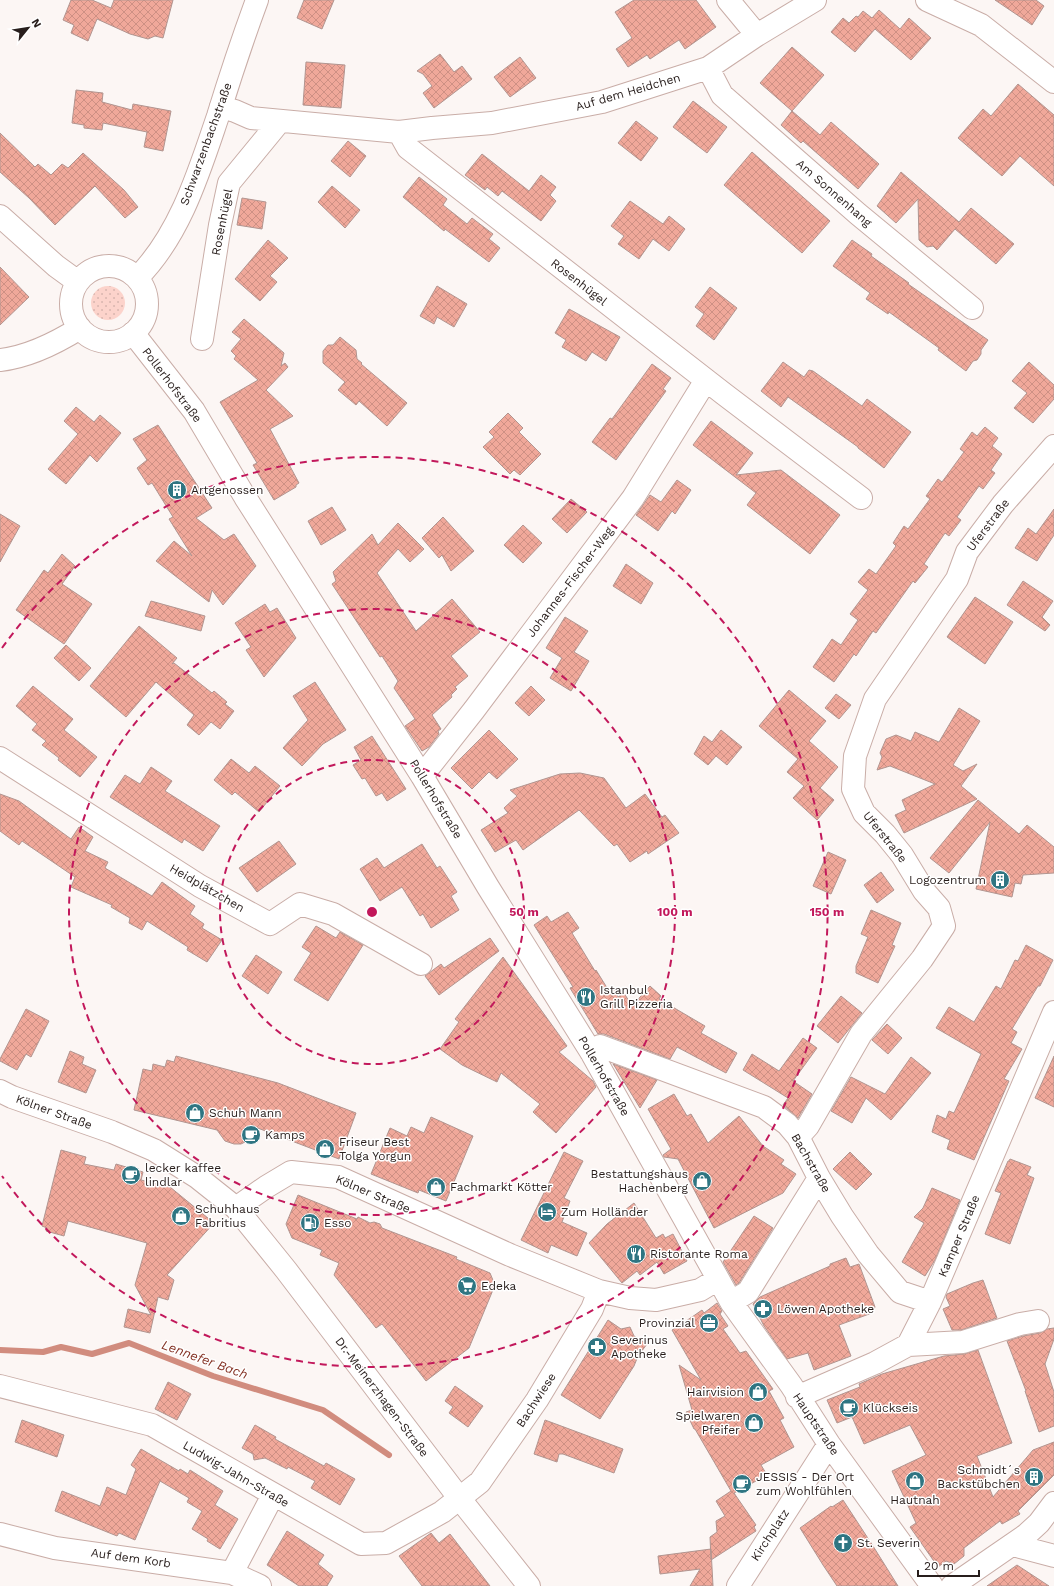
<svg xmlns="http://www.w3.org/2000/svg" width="1054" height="1586" viewBox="0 0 1054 1586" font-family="'Work Sans',sans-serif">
<defs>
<pattern id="grass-dots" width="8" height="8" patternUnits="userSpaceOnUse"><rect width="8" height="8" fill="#fcd3cb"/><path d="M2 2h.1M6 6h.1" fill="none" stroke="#d8b5ae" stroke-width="1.8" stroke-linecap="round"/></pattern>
<pattern id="building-cross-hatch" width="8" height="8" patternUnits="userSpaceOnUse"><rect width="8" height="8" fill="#f0a89a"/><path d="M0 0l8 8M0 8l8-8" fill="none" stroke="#ce9084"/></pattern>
</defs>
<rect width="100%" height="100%" fill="#fcf6f4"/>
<path fill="url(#grass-dots)" d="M91 303a17 17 0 1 1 34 0a17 17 0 1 1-34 0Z"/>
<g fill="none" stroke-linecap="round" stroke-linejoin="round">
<path stroke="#d18c7e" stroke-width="6" d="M0,1350l43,2 18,-5 31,7 37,-11 84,33 110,34 66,45"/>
</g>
<path fill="url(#building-cross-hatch)" stroke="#b19590" d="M71,0h21l19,8 3,-8h59l-10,38 -8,-2 -7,3 -18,-5 -33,-15 -9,22 -17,-8 3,-8 -11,-5z
M304,0h30l-12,29 -25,-11z
M634,0h62l20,27 -31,22 -6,-9 -29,19 -3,-4 -19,12 -12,-18 16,-11 -17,-26z
M995,0h41l8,6 -12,19z
M879,10l21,19 9,-11 22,20 -20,22 -36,-31 -20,23 -24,-20 12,-14 6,5 7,-7 2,1 5,-6 9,7z
M792,47l32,28 -32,36 -32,-28z
M440,54l14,18 8,-6 10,13 -38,29 -11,-15 9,-7 -9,-12 -6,-3z
M520,57l16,21 -26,19 -16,-20z
M306,62l39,3 -4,43 -38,-3z
M1018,84l36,31v71l-34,-30 -18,20 -44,-38 25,-29 8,7z
M76,90l27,3 -1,9 30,8 1,-6 38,7 -8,40 -19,-4 3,-15 -44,-9 -1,7 -18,-2v-3l-12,-2z
M693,101l34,26 -20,26 -34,-26z
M792,111l28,24 11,-13 48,42 -21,25 -55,-48 -2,2 -20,-18z
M636,121l22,17 -17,23 -23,-18z
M0,133l35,34 3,-3 13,11 11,-11 6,4 15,-15 41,37 14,17 -13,11 -30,-32 -40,39 -26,-27 -29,-26z
M348,141l18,15 -16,21 -19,-16z
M752,152l78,69 -28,32 -78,-68z
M482,154l47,37 12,-16 15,12 -6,8 6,6 -15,20 -39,-30 -4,5 -11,-9 -2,3 -20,-15z
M901,172l58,50 12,-14 43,36 -18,20 -41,-35 -18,21 -4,-4 -6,1 -8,-7 -1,-41 -22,24 -19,-17z
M419,177l28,22 -4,6 24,19 5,-6 21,16 -4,5 11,9 -11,14 -44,-33 -1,2 -41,-34z
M332,186l28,24 -15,18 -27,-26z
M242,198l24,4 -4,27 -25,-4z
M630,201l33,23 6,-8 16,13 -16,22 -16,-12 -14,20 -21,-15 6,-8 -13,-10z
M268,240l20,18 -18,18 7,6 -17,19 -25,-22z
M852,240l20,14 -1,2 38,27 -1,1 80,56 -7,10v4l-4,6 -4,1 -7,10 -28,-21 1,-2 -50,-36 -1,2 -22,-15 4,-6 -37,-27z
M0,267l29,30 -29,28z
M437,286l30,18 -13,23 -17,-10 -3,7 -14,-8z
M710,287l27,21 -23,32 -18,-14 8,-12 -9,-7z
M569,309l51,28 -14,24 -14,-9 -6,9 -24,-14 4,-7 -11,-7z
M244,319l40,34 -3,13 4,-3 3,4 -22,23 27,26 -23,13 29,54 -3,2v2l-22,13 -21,-35 4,-2 -37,-61 38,-22 -24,-21 2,-3 -5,-5 10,-12 -9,-7z
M340,337l16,13 1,9 5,4 -1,1 46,39 -20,23 -28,-25 -3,4 -18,-15 7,-8 -22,-19v-12l5,-6h5z
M783,362l21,15 5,-7 4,1 49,35 5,-7 44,33 -27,36 -26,-20v-1l-70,-50 -7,10 -20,-16z
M1029,362l25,23v14l-21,24 -19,-15 13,-15 -15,-12z
M652,364l19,14 -8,11 3,2 -50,69 -24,-18 18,-24 2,1z
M76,407l18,15 6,-7 21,18 -24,29 -7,-7 -24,29 -18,-15 30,-35 -14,-13z
M508,413l15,15 -4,4 22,22 -21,21 -6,-5 -4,4 -27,-27 11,-10 -5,-5z
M711,421l42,32 -17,22 45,-5 59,45 -30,39 -63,-49 9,-12 -63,-48z
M158,425l54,83 -16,10 28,22 10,-6 22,32 -33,39 -11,-15 -3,12 -53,-41 18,-20 18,15 -23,-37 4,-2 -21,-34 -4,2 -11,-17 10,-8 -14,-21z
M985,427l13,11 -6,8 10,8 -11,16 4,3 -12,16 -4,-3 -22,31 4,3 -12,16 -4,-3 -21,31 4,3 -13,16 -2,-2 -37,52 -3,-2 -17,25 -2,-2 -20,28 -21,-15 19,-28 9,6 17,-25 -8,-6 18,-24 -10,-8 11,-13 7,5 20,-28 -3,-3 11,-17 4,3 22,-30 -4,-3 12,-17 4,3 22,-30 -4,-3 12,-17 5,4z
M677,480l14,10 -16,24 -3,-3 -14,20 -22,-16 14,-20 11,7z
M571,499l16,13 -20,21 -15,-14z
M332,507l14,23 -25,15 -13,-24z
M1054,509v26l-17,26 -22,-13 13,-20 8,6z
M0,514l20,12 -20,36z
M443,517l31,34 -23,20 -9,-16 -3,3 -17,-20z
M398,523l26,26 -14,13 -12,-13 -21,24 39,58 36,-32 28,33 -29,24 17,20 -13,11 2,2 -6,6 1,2 -20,18 9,14 -3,2 1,3 -10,13 -7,4 -17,-25 10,-7 -21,-31 4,-7 -16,-25 -2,1 -48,-73 4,-3 -3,-9 39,-38 6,11z
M523,525l19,18 -19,20 -19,-18z
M62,554l13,12 -13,18 30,20 -28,40 -48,-34 28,-40 4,3z
M626,564l27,19 -12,21 -28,-18z
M1023,581l30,20 -11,16 8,8 -5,6 -38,-26z
M975,597l38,25 -28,42 -38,-27z
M151,601l54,15 -4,15 -56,-15z
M265,604l5,8 7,-4 19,30 -32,39 -18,-27 5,-3 -16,-24z
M565,617l23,14 -14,21 15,9 -18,30 -21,-13 12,-20 -16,-10z
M139,626l38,32 -5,6 2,-1 38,30 2,-2 13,11 -2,2 9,7 -14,18 -9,-7 -12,13 -12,-10 7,-10 -38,-33 -30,35 -36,-31z
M66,645l25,23 -12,13 -25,-23z
M315,682l31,48 -23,14 -21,22 -19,-18 25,-28 -15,-24z
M33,686l40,33 -9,11 33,27 -17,20 -22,-17 1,-2 -17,-13 4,-4 -14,-11 5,-6 -21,-18z
M531,686l14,14 -16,16 -14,-13z
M789,690l37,31 -17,20 29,26 -18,21 14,12 -17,20 -24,-22 11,-12 -17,-14 11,-13 -39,-33z
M836,694l15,11 -12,14 -14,-11z
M959,708l21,13 -27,44 10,6 14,-7 -16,22 16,13 -73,34 -9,-18 11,-5 -4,-10 33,-16 -45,-18 -13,4 5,-13 -2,-4 6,-14 10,-4 15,6 4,-9 24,10z
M489,730l29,29 -21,20 -8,-7 -17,17 -21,-21z
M721,730l21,17 -15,18 -11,-9 -8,9 -14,-11 10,-18 8,6z
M372,736l34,53 -19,12 -5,-8 -6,3 -11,-18 -3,1 -9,-14 8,-5 -7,-13z
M231,759l18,14 6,-7 25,20 -21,26 -24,-20 -3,3 -18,-15z
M151,767l21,14 -7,10 55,35 -17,25 -19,-12 -2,4 -72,-46 15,-22 15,9z
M580,773l24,5 22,30 19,-14 17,23 3,-2 14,18 -31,21 -1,-3 -17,11 -13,-18 -3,2 -35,-36 -56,40 -7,-10 -21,12 -14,-22 27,-17 -4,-5 13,-12 -7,-6 50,-16z
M0,794l19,7 52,38 8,-12 14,10 -8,14 23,11 -3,6 47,28 10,-14 33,24 -5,8 14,10 -2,4 20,12 -15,22 -20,-12 1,-3 -41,-26 -5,9 -13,-7 1,-5 -19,-11 1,-2 -41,-18 4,-10 -53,-36 -3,4 -19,-14z
M978,800l41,34 8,-9 27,22v26l-31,2 -2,9 -6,-1 -3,14 -36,-8 14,-67 -41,51 -19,-15z
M279,841l17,23 -39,28 -18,-24z
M422,844l15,24 3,-2 17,26 -6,4 8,14 -28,18 -8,-14 -3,2 -18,-29 -22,14 -20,-32 17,-11 7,10z
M828,852l18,8 -15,34 -18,-8z
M881,872l13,18 -17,13 -13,-18z
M871,910l30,13 -9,22 3,1 -17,37 -22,-10v-7l12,-29 -7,-3z
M568,912l11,16 -7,5 23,38 1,-1 13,21 5,-3 4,9 6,-4 8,13 18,-20 11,10 -2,3 46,27 -4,7 36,20 -11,20 -49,-26 -7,12 -66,-25h-6l-28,-46 3,-1 -39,-62 13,-9 4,6z
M316,926l20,12 4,-6 23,13 -35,56 -34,-21 17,-27 -9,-6z
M490,938l9,13 -60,44 -14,-19 16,-12 3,4z
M1026,945l27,15 -13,26h-2l-26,43 5,3 -6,11 11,6 -18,30 5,2 -35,79 -27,-11 3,-9 -18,-8 5,-17 9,4 3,-8 5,2 27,-59 -45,-26 13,-21 25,15 22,-36 5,3 14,-29 3,1z
M256,955l26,17 -14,22 -26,-18z
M503,957l64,89 -8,6 34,29 3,6 -40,46 -23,-21 7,-8 -39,-31 -4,9 -35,-17 -22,-16 19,-27 -4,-3z
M841,996l21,17 -24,30 -21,-17z
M26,1009l23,12 -18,36 -5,-3 -9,16 -17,-9v-2z
M887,1024l15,14 -14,16 -16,-14z
M803,1038l14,10 -24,33 19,13 -14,24 -15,-13 5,-7 -45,-28 9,-16 27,17z
M70,1051l14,6 -2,7 14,6 -10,23 -28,-11z
M176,1056l102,27 78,30 -17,46 -84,-32 -8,14 -6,3h-7l-9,-3 -8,-11 -83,-20 9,-41 9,2 1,-7 12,3 2,-7 7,2z
M1054,1056v51l-19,-9z
M911,1057l20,16 -40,47 -25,-22 -14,25 -21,-12 20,-34 34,17z
M613,1064l44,16 -17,28 -25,-41z
M674,1094l13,22 4,-2 17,29 31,-27 24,30 21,14 -3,4 15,10 -13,19 -69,35 -36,-69 -14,-2 -1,-2 8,-6 -23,-40z
M431,1117l42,19 -27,65 -27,-11 -1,3 -47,-19 19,-46 17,8 4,-9 13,6z
M61,1150l25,7 -2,7 30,6 2,-6 27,8 -2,8 29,7 44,36 -47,52 7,5 -6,20 -10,-3 -8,36 -26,-6 4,-18 23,6 -16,-30 12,-42 -79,-22 -4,15 -18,-5 1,-3 -5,-2z
M564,1152l19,9 -19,37 6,3 -8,21 25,11 -10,23 -26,-11 -3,8 -27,-13z
M850,1152l22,22 -16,16 -23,-21z
M1010,1159l21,8 -4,8 7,3 -24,66 -25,-10 16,-41 -6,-2 13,-30h1z
M932,1188l28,12 -25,60 -10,16 -23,-14 22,-39 -10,-6 9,-9z
M298,1195l59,24 1,-2 12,6 4,-1 6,2 2,4 75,29 -1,2 34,14 5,12 -26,63 -43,33 -44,-57 -6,4 -42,-53 5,-12 -19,-8 2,-5 -30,-12 -6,-14z
M634,1203l22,35 7,-4 2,4 8,-4 14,27 -23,13 -7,-12 -17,13 -3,-4 -15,12 -33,-40 18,-19z
M754,1216l19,12 -34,55 -3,2 -13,-23z
M846,1258l4,9 9,-3 16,43 -3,6 -33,12 12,31 -37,14 -6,-17 -21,6 -23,-33 -11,-22 7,-7 70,-31v-2z
M983,1280l14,38 -36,12h-9l-9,-21 7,-3 -4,-9 1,-3 26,-11z
M717,1303l5,8 -2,3 8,12 -5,3 17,24 6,-2 27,38 -4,2 15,27 -4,2 14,27 -33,18 6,10 -33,18 22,32 -2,2 2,4 -45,29 -1,-23 7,-5 -1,-11 9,-5 -9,-15 15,-10 -36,-62h-1l-8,-17 6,-2 -13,-45 22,15 -29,-50 20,-13 10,-7 2,3z
M608,1320l13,9 9,-2 4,9 13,8 -9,12 -4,10 -34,53 -39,-24z
M1054,1328v11l-9,25 9,28v34l-15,6 -14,-41h1l-19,-50 16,-5 17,-3 7,-4z
M978,1350l34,93 -35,13 16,41 40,-47 21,-8v33l-36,36 2,3 -18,10 -2,-3 -36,27v8l-10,8 -8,-3 -8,6 -28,-40 6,-4 -24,-52 34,-16 -16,-30 -46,19 -12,-27 -15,6 -10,-23 33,-13 -1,-3 23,-10 62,-18 20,-2z
M168,1382l23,12 -14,26 -22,-11z
M455,1386l28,20 -15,21 -19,-14 4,-6 -8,-6z
M22,1420l42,15 -7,22 -42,-15z
M545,1420l78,29 -9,24 -51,-19h-4l-2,8 -23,-8z
M255,1425l21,12 -1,2 49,27 2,-3 29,16 -15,26 -29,-17 4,-7 -27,-14 -1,2 -22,-11 -11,2 -1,-6 -11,-6z
M141,1449l38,22 1,-2 8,5 2,-4 33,21 -8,14 23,14 -18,30 -13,-8 1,-2 -16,-10 10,-18 -15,-9 2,-4 -29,-17 -25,59 -16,-7 -2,3 -62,-25 7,-20 38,15 7,-19 19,8 10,-26 -5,-4z
M843,1500l30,46 25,40h-61l-14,-21 -23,-37 31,-22 1,1z
M287,1531l37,24 -6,9 15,12 -6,10h-28l-32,-21z
M431,1533l8,10 11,-9 40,52h-68l-23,-30z
M711,1549l2,37h-23l10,-17 -40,5 -2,-18z
M1017,1565l32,21h-62z"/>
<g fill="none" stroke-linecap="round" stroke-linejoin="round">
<g stroke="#c9ada7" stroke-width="24">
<path id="street" d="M728,0l29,35
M927,0l54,25 73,57
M708,68l14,27 136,119 114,94
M221,107l14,4 16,7 148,14 9,16 316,246 137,104
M399,132l33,-4 60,-5 110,-21 106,-34 49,-33 58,-35
M133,333l61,78 51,86 177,279 66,111 103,165 140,250 60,83 38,59 103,142
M202,339l18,-114 9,-42 51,-62
M0,758l200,128 70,38 30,-20 33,10 88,50
M422,776l52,-66 159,-212 73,-118
M591,1052l9,-6 164,61 23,17 11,13 21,41 23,38 26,38 32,38 30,10
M798,1137l10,-11 53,-92 61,-75 22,-33 -5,-18 -15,-17 -22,-36 -17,-21 -21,-21 -11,-24 2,-33 20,-57 82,-120 10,-27 36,-48 51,-58
M236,1208l30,-21 25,-15 47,5 172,78 89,36 31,7 26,2 44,-10 18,-11
M731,1302l17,-10 71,-114
M908,1345l55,-3 57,-18 18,-3
M0,1386l152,39 209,119 25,-1 56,-31 38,-30 57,-82 55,-91 7,-18
M797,1397l78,-34 33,-18 22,-43 124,-290
M0,1534l55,14 177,25 28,13
M1013,1545l41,11
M232,1573l41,-78
M738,1586l91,-142
M952,1586l74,-51 13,-12 15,-20"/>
</g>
<g stroke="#c9ada7" stroke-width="24">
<path id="secondary" d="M0,216l56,50 22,16
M71 304a38 38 0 1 1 76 0a38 38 0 1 1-76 0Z
M137,278c43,-43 62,-106 81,-162 12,-39 25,-78 39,-116
M0,360c28,-3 56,-17 80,-32
M0,1091l12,6 100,35 42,18 43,27 39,31 50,62 174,229 69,87"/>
</g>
<use href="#street" stroke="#fff" stroke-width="22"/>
<use href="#secondary" stroke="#fff" stroke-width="22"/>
</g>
<g fill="none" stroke="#c2185b" stroke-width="2" stroke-dasharray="7 5">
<circle cx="372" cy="912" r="152"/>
<circle cx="372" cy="912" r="303"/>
<path d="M2 648A455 455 0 1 1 2 1176"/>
</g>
<defs>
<g id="building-disc" transform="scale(1)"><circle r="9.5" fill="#2f7582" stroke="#fff"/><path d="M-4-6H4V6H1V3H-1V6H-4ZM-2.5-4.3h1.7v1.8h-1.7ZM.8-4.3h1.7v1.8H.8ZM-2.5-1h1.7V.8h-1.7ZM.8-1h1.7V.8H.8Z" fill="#fff"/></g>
<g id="restaurant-disc" transform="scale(1)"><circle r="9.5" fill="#2f7582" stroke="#fff"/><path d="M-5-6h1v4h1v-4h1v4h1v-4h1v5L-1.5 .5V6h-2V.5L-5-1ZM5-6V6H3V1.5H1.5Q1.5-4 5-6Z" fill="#fff"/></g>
<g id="shop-disc" transform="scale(1)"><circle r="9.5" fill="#2f7582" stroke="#fff"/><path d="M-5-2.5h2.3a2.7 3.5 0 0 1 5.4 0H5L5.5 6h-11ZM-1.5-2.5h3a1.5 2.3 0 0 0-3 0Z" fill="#fff"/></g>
<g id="cafe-disc" transform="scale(1)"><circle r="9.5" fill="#2f7582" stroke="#fff"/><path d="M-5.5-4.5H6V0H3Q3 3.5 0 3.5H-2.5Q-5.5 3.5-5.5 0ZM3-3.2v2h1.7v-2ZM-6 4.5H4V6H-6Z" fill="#fff"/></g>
<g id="hotel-disc" transform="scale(1)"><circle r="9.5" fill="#2f7582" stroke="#fff"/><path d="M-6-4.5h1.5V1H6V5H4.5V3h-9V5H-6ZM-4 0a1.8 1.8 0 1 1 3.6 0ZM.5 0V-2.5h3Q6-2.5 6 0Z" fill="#fff"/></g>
<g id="fuel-disc" transform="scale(1)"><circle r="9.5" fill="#2f7582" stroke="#fff"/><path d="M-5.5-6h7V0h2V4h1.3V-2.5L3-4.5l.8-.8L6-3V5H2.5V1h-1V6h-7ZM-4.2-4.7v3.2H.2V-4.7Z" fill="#fff"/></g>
<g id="supermarket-disc" transform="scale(1)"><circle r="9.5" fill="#2f7582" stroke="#fff"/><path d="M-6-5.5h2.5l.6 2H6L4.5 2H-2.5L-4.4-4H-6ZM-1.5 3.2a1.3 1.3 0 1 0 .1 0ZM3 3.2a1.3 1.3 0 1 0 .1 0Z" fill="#fff"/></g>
<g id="pharmacy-disc" transform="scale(1)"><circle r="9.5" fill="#2f7582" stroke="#fff"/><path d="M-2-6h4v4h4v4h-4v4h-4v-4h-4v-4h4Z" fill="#fff"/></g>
<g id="office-disc" transform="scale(1)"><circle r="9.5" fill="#2f7582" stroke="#fff"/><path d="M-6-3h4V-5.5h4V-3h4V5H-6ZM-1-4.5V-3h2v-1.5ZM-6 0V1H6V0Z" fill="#fff"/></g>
<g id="church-disc" transform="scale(1)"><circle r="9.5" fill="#2f7582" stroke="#fff"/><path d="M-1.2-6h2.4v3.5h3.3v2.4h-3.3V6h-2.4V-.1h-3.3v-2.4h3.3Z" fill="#fff"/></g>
</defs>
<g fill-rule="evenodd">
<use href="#building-disc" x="177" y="490"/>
<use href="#building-disc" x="1000" y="880"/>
<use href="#restaurant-disc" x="586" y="997"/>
<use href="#shop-disc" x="195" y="1113"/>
<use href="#cafe-disc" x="251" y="1135"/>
<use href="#shop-disc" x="325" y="1149"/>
<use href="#cafe-disc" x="131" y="1175"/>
<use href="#shop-disc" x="702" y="1181"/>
<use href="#shop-disc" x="436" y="1187"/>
<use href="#hotel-disc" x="547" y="1212"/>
<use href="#shop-disc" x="181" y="1216"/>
<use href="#fuel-disc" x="310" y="1223"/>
<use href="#restaurant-disc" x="636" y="1254"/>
<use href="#supermarket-disc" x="467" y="1286"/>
<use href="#pharmacy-disc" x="763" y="1309"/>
<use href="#office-disc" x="709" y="1323"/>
<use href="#pharmacy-disc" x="597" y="1347"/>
<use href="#shop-disc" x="758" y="1392"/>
<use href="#cafe-disc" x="849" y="1408"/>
<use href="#shop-disc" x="754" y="1423"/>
<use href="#building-disc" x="1034" y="1477"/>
<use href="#shop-disc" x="915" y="1481"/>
<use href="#cafe-disc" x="742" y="1484"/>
<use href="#church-disc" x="843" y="1543"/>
</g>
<g text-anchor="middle" stroke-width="3" stroke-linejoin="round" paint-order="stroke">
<g font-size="12" fill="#281e1c" stroke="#fff">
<text transform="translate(628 92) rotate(-16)" y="4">Auf dem Heidchen</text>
<text transform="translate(206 144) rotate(-70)" y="4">Schwarzenbachstraße</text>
<text transform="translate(834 193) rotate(41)" y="4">Am Sonnenhang</text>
<text transform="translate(222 222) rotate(-79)" y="4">Rosenhügel</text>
<text transform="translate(579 282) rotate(38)" y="4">Rosenhügel</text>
<text transform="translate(172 385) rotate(53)" y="4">Pollerhofstraße</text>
<text transform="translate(988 525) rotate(-53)" y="4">Uferstraße</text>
<text transform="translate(570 582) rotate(-53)" y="4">Johannes-Fischer-Weg</text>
<text transform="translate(436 799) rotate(59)" y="4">Pollerhofstraße</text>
<text transform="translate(885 837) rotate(51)" y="4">Uferstraße</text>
<text transform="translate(207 888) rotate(30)" y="4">Heidplätzchen</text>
<text transform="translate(604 1076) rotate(60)" y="4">Pollerhofstraße</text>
<text transform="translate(54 1112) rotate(20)" y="4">Kölner Straße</text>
<text transform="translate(811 1163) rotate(60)" y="4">Bachstraße</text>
<text transform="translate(373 1194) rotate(23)" y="4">Kölner Straße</text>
<text transform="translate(959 1236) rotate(-67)" y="4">Kamper Straße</text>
<text transform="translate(382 1397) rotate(53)" y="4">Dr.-Meinerzhagen-Straße</text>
<text transform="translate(536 1400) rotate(-57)" y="4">Bachwiese</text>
<text transform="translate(816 1424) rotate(56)" y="4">Hauptstraße</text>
<text transform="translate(236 1474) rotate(30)" y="4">Ludwig-Jahn-Straße</text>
<text transform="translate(770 1535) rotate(-57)" y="4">Kirchplatz</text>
<text transform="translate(131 1558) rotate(8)" y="4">Auf dem Korb</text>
</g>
<g font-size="12" fill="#281e1c" stroke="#fff" text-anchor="start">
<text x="191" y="494">Artgenossen</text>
<text x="986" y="884" text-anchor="end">Logozentrum</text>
<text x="600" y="994">Istanbul<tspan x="600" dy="14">Grill Pizzeria</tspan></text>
<text x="209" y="1117">Schuh Mann</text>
<text x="265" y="1139">Kamps</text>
<text x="339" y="1146">Friseur Best<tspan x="339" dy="14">Tolga Yorgun</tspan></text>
<text x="145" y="1172">lecker kaffee<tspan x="145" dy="14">lindlar</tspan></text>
<text x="688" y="1178" text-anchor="end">Bestattungshaus<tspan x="688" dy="14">Hachenberg</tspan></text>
<text x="450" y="1191">Fachmarkt Kötter</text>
<text x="195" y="1213">Schuhhaus<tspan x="195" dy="14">Fabritius</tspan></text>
<text x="561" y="1216">Zum Holländer</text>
<text x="324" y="1227">Esso</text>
<text x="650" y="1258">Ristorante Roma</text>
<text x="481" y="1290">Edeka</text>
<text x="777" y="1313">Löwen Apotheke</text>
<text x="695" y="1327" text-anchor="end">Provinzial</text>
<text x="611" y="1344">Severinus<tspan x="611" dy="14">Apotheke</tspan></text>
<text x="744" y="1396" text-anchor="end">Hairvision</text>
<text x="863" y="1412">Klückseis</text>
<text x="740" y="1420" text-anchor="end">Spielwaren<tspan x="740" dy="14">Pfeifer</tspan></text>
<text x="1020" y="1474" text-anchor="end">Schmidt´s<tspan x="1020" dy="14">Backstübchen</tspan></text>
<text x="756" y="1481">JESSIS - Der Ort<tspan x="756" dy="14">zum Wohlfühlen</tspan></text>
<text x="915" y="1504" text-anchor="middle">Hautnah</text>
<text x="857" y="1547">St. Severin</text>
</g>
<g font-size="13" font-style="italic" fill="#853224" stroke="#fff">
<text transform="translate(205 1359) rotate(20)" y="5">Lennefer Bach</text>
</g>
</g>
<circle cx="372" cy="912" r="6" fill="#c2185b" stroke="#fff" stroke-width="2"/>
<g font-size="12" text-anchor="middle" font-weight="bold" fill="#c2185b" stroke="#fff" stroke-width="3" stroke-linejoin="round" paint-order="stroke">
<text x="524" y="916">50 m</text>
<text x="675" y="916">100 m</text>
<text x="827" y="916">150 m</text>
</g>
<g transform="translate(28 28) rotate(60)" stroke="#ffffff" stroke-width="3" paint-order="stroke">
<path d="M0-3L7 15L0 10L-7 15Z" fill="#281e1c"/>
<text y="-6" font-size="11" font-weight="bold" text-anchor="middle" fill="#281e1c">N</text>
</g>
<path d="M918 1570v6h61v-6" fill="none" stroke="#281e1c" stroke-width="2"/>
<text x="924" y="1570" font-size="12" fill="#281e1c" stroke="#ffffff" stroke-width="3" paint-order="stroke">20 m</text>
</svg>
